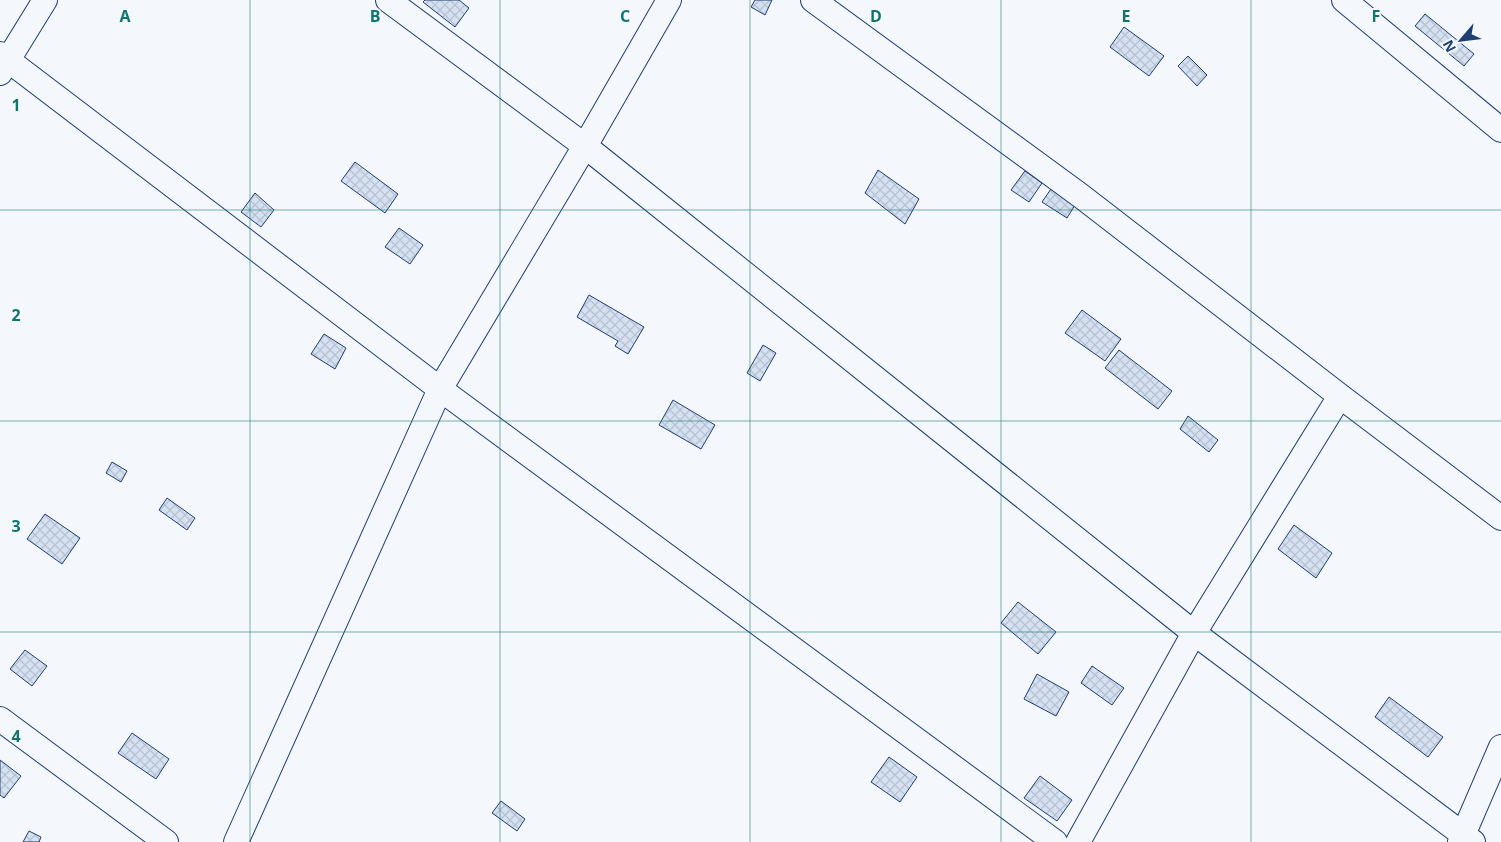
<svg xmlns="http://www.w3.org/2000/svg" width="1501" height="842" viewBox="0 0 1501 842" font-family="'Open Sans',sans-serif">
<defs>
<pattern id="building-cross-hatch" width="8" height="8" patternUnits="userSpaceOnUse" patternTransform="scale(1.25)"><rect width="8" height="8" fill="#d5e0f0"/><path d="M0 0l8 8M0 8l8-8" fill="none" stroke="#b6c1d1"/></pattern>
</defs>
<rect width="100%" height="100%" fill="#f4f7fb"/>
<path fill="url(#building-cross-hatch)" stroke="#1d3f73" d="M425,0h34l10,8 -14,19 -32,-25z
M755,0h17l-7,15 -14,-8z
M1425,14l49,40 -10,12 -49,-40z
M1124,27l40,29 -15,20 -39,-29z
M1188,56l19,19 -10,11 -19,-20z
M355,162l43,32 -13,19 -44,-32z
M878,170l41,29 -14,25 -40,-31z
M1025,171l17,12 -13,19 -18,-12z
M1051,189l24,16 -8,13 -25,-16z
M255,193l19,17 -13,17 -20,-15z
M399,228l24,17 -13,19 -25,-17z
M589,295l55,32 -16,27 -13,-8 3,-5 -41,-24z
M1082,310l39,29 -16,22 -40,-28z
M324,334l22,14 -11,21 -24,-15z
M763,345l13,8 -16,28 -13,-8z
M1119,350l53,41 -14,18 -53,-41z
M673,400l42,25 -14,24 -42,-24z
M1188,416l30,24 -9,12 -29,-23z
M112,462l15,9 -6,11 -15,-9z
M167,498l28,20 -8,12 -28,-20z
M45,514l35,24 -18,26 -35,-25z
M1294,525l38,28 -16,25 -38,-29z
M1018,602l38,30 -18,22 -37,-31z
M25,650l22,16 -15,20 -22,-17z
M1092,666l32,22 -12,17 -31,-22z
M1037,674l32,18 -13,24 -32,-17z
M1389,697l54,40 -15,20 -53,-40z
M132,733l37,26 -13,20 -38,-26z
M889,757l28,20 -17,25 -29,-20z
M0,760l21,16 -17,22 -4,-3z
M1040,776l32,24 -15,21 -33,-23z
M501,801l24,18 -8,12 -25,-18z
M29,831l12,6 -2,5h-16z"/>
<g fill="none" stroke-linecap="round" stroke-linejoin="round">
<g stroke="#1d3f73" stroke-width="26">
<path id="street" d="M388,0l197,146 609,487 279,209
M813,0l268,196 259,200 161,122
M1344,0l157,130
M0,54l440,335 615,453
M0,73l45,-73
M0,719l166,123
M236,842l204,-453 145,-243 84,-146
M1078,842l116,-209 146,-237
M1460,842l41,-95"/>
</g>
<use href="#street" stroke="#f4f7fb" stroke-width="24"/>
</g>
<path fill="none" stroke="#0f766e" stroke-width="1" stroke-opacity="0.55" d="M250,0v842M500,0v842M750,0v842M1001,0v842M1251,0v842M0,210h1501M0,421h1501M0,632h1501"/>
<g font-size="16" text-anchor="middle" font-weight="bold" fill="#0f766e" stroke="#f4f7fb" stroke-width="4" stroke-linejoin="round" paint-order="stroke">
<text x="125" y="22">A</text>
<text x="375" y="22">B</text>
<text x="625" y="22">C</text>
<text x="876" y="22">D</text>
<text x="1126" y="22">E</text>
<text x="1376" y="22">F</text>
<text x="16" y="111">1</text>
<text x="16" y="321">2</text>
<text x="16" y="532">3</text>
<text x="16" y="742">4</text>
</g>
<g transform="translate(1461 40) rotate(242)" stroke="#f4f7fb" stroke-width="4" paint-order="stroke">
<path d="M0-4L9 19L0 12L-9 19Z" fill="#1d3f73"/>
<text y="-8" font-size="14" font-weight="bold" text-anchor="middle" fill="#1d3f73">N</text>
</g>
</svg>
